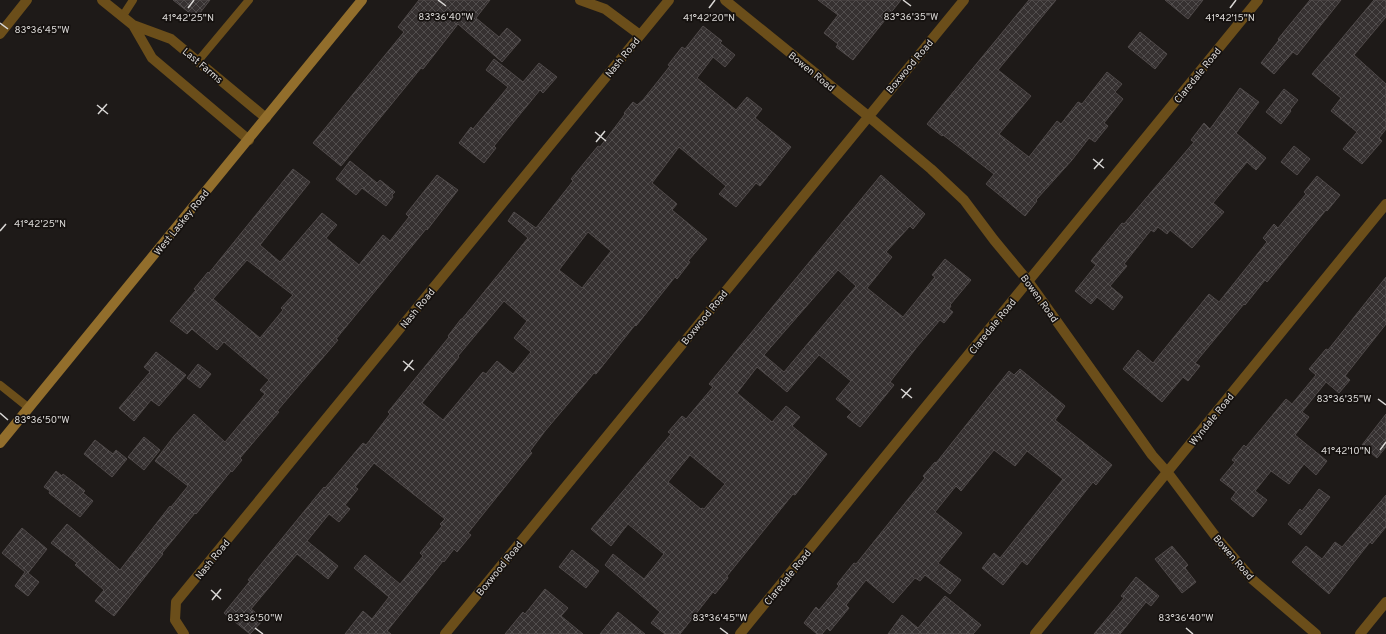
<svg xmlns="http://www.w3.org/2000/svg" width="1386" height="634" viewBox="0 0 1386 634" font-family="Overpass,sans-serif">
<defs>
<pattern id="building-cross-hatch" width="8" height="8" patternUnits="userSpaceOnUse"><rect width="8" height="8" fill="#363131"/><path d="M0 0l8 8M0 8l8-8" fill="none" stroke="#524e4e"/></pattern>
</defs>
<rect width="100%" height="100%" fill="#1e1a18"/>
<path fill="url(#building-cross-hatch)" stroke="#504a4a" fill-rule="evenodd" d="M173,0h37l-14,18z
M419,0h71l-14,18 23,19 8,-9 14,12 -19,22 -44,-38 -35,45 -2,-1 -80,98 -28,-23 91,-111 -6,-5z
M818,0h83l-48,60 -17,-13 2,-3 -14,-11 14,-18z
M1029,0h27l-58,70 33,26 -32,38 30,23 28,-36 4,3 17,-22 4,2 25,-32 15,12 -7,8 8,7 -19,24 4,3 -13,16 -6,-4 -17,22 -36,40 1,1 -12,15 -39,-32 8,-10 -51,-39 -1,1 -15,-12z
M1165,0h38l-15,19z
M1310,0h31l-44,55 -4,-3 -19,22 -13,-11 18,-23 -1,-1z
M1374,0h12v17l-32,38 32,29v45l-7,9 3,3 -20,23 -19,-15 14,-17 -26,-21 10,-13 -29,-24z
M703,26l19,15 -2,2 15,12 -10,12 -12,-10 -16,21 39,32 11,-13 15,12 -7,9 36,29 -31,39 -4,-3 -20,24 -17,-13 7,-8 -47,-39 -27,36 25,21 -5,6 35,29 -19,22 2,1 -13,17 -2,-2 -39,49 -1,-1 -39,49 -2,-1 -49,58 -15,20 2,2 -64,80 3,2 -14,17 -3,-3 -10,13 -1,-1 -56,70 4,3h-46l18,-23 9,8 17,-22 -35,-29 11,-13 35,29 23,-28 -3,-3 22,-27 -2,-2 5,-5 -71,-56 -19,24 3,2 -13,16 5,4 -11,13 -10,-8 -22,27 31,25 -10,13 -31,-25 -46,55 13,10 -14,15 -26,-21 26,-32 -2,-1 76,-93 1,1 38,-45 3,2 24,-31 -2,-2 61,-75 -1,-1 13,-17h1l66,-81 -20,-17 6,-9 22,16 37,-47 -2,-2 27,-33 2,1 25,-33 -1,-1 9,-11 4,3 6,-5 27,-34 -2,-1 14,-18 3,2zM588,232l23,19 -29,37 -23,-18zM504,301l23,20 -13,17 17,14 -18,22 -16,-13 -11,13 -3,-2 -40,48 -21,-17 37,-46 -1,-1z
M1140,32l27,22 -12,15 -27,-22z
M494,59l29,23 16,-19 18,14 -14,16 -3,-3 -46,56 2,2 -12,15 -25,-20 12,-16 2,2 35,-42 -22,-17z
M1240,88l19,14 -23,31 30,25 -10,12 -9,-8 -34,41 11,9 -32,36 -22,-18 -3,4 -9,-7 -4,5 -3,-2 -27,34 3,2 -17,20 13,11 -10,13 -16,-13 -6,7 -16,-13 21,-26 -5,-4 31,-38 2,1 70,-82 -3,-2 13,-17 6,6z
M1284,89l14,11 -8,10 1,1 -10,13 -15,-12z
M1294,146l16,13 -13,16 -16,-13z
M350,161l27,22 3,-3 15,12 -3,3 1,2 -7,9 -24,-18 -6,7 -20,-16z
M293,169l17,13 -50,63 20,17 42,-49 15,12 -11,13 33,27 24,-30 7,6 19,-24 -3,-3 31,-39 21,15 -31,40 -1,-1 -90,110 2,1 -61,71 2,1 -39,46 2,2 -10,12 -1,-1 -35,43 -1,-1 -33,40 1,1 -49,62 -19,-15 9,-11 -29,-25 2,-2 -26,-20 16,-19 53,46 50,-64 1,1 17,-21 -33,-25 19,-25 20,-22 31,28 40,-48 -5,-4 9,-10 -45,-38 -7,8 -25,-21 -5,5 -17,-13 26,-31 -2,-1 14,-17 1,1zM247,260l46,35 -12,13 2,2 -23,28 -47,-39z
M881,175l44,39 -12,15 -3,-3 -24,26 6,5 -25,31 36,29 32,-40 -3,-2 13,-16 26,21 -21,25 1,1 -2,3 4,3 -9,11 -4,-3 -23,27 -27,35 4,3 -34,42 -13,-10 5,-5 -16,-13 15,-18 -32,-26 -32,37 -30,-25 -20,26 35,29 14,-16 14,11 -8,9 35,28 -32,41 -2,-1 -66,82 1,2 -13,16 -2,-2 -33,42h-15l-14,-11 9,-11 -55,-47 8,-11 31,25 20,-25 -36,-30 -17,22 -20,-17 80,-95 -3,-2 14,-16 4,3 27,-32 -4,-3zM838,270l18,16 -72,86 -20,-17zM690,455l35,29 -21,25 -2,-1 -1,1 -33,-27z
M1317,176l23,19 -13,16 -1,-1 -59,72 -2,-2 -20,25 -1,-1 -20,24 -29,35 5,3 -12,15 -5,-4 -21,25 -39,-33 15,-19 15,13 56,-69 10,8 48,-60 -4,-4 11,-14 4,4 28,-34 -2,-2z
M1386,277v47l-41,52 5,4 -11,13 -13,-11 -24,30 7,5 -14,18 32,26 -11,14 -12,-11 -15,20 -18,-13 -16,20 12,9 -14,17 -22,-18 5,-7 -16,-12 15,-18 -3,-2 12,-15 2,2 40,-48 6,5 24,-29 -7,-6 17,-20 2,1z
M156,352l30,23 -27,31 -8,-6 -17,21 -15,-13 31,-36 -6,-5z
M198,364l13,10 -11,14 -13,-10z
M1020,369l45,37 -10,14 57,45 -16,20 -3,-3 -66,83 -5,-4 -19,24 -21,-17 12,-15 6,5 63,-79 -36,-28 -12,15 -21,-16 -33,41 -5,-5 -21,26 27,21 -24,30 23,17 -11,14 -25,-19 -5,6 -5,-3 -22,25 -27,-23 -20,25 3,3 -19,23 -3,-3 -5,6h-5l-13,-11 12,-16 3,3 20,-24 -2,-2 17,-21 2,1 69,-86 -2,-2 12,-14 1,1 73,-92 5,4z
M1386,414v33l-9,11 -15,-13z
M144,437l16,13 -16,20 -16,-13z
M95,440l18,14 3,-4 11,9 -15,18 -28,-23z
M56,471l6,5 1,-2 22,17 -2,2 10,8 -13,16 -31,-24 1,-2 -6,-4z
M1319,489l11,8 -29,38 -13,-11 12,-15 2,2z
M1386,495v32l-14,17 -2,-2 -41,52 -37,-32 14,-16 16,13 13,-17 7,5z
M22,528l25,21 -19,24 11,9 -11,14 -13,-10 10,-14 -23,-19z
M1172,546l16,19 -3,3 11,14 -14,11 -27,-34z
M572,550l27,21 -13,17 -27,-21z
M1136,577l23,19 -8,10 -5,-4 -26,32h-26l30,-36 -3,-2z
M545,589l23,19 -7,8 22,18h-78l18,-22 2,2z
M945,596l36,29 -8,9h-85l14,-19 16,13z
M618,612l27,22h-45z"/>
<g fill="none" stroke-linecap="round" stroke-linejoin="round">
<path stroke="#6b4e1a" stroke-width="8" d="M122,17l11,-17
M198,61l51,-61
M0,385l29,23"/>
<path stroke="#6b4e1a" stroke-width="10" d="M102,0l31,25 38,14 95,79
M580,0l25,9 35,26
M725,0l143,116 63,53 33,31 30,40 34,41 124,174 16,18 48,64 37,43 63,54
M133,25l19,33 97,82
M0,34l27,-34
M184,634l-9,-14 1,-18 493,-602
M445,634l519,-634
M740,634l518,-634
M1035,634l351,-430
M1360,634l26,-32"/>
<path stroke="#926e2c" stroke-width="10" d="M0,443l362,-443"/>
</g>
<path fill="none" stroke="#d9d7d5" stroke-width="1.5" d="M438,0l8,6M903,0l8,6M188,8l6,-8M709,8l6,-8M1230,8l6,-8M0,23l8,6M97,105l11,9M98,114l9,-10M595,132l11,9M596,142l9,-11M1093,159l11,9M1094,169l9,-10M0,231l6,-7M403,361l11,9M404,371l9,-11M901,389l11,9M902,398l9,-10M1378,399l8,6M0,413l8,7M1380,450l6,-8M211,590l10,9M212,600l9,-11M255,628l8,6M720,628l8,6M1186,628l7,6"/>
<g text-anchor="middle" stroke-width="3.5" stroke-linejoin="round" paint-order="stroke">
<g font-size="10" fill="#d9d7d5" stroke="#15110f">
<text transform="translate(622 57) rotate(-51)" y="4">Nash Road</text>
<text transform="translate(203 65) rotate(40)" y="4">Last Farms</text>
<text transform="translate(909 66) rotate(-50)" y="4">Boxwood Road</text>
<text transform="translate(812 71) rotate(39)" y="4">Bowen Road</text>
<text transform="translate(1197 75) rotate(-51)" y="4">Claredale Road</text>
<text transform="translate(181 222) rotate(-51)" y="4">West Laskey Road</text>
<text transform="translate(1040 298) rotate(54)" y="4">Bowen Road</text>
<text transform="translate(417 308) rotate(-51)" y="4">Nash Road</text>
<text transform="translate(704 317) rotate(-51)" y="4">Boxwood Road</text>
<text transform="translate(992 326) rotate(-51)" y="4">Claredale Road</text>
<text transform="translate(1211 419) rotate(-51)" y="4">Wyndale Road</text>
<text transform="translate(1234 557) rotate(49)" y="4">Bowen Road</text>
<text transform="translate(212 559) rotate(-51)" y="4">Nash Road</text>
<text transform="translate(499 568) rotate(-51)" y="4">Boxwood Road</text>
<text transform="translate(787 577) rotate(-51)" y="4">Claredale Road</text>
</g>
</g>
<g font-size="10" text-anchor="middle" fill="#d9d7d5" stroke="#15110f" stroke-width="3.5" stroke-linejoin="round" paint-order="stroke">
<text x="446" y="20">83°36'40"W</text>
<text x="911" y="20">83°36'35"W</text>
<text x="188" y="21">41°42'25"N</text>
<text x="709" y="21">41°42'20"N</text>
<text x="1230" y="21">41°42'15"N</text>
<text x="42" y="33">83°36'45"W</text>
<text x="40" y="227">41°42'25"N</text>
<text x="1344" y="402">83°36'35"W</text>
<text x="42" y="423">83°36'50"W</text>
<text x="1346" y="454">41°42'10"N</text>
<text x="255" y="621">83°36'50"W</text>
<text x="720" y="621">83°36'45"W</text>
<text x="1186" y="621">83°36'40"W</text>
</g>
</svg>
